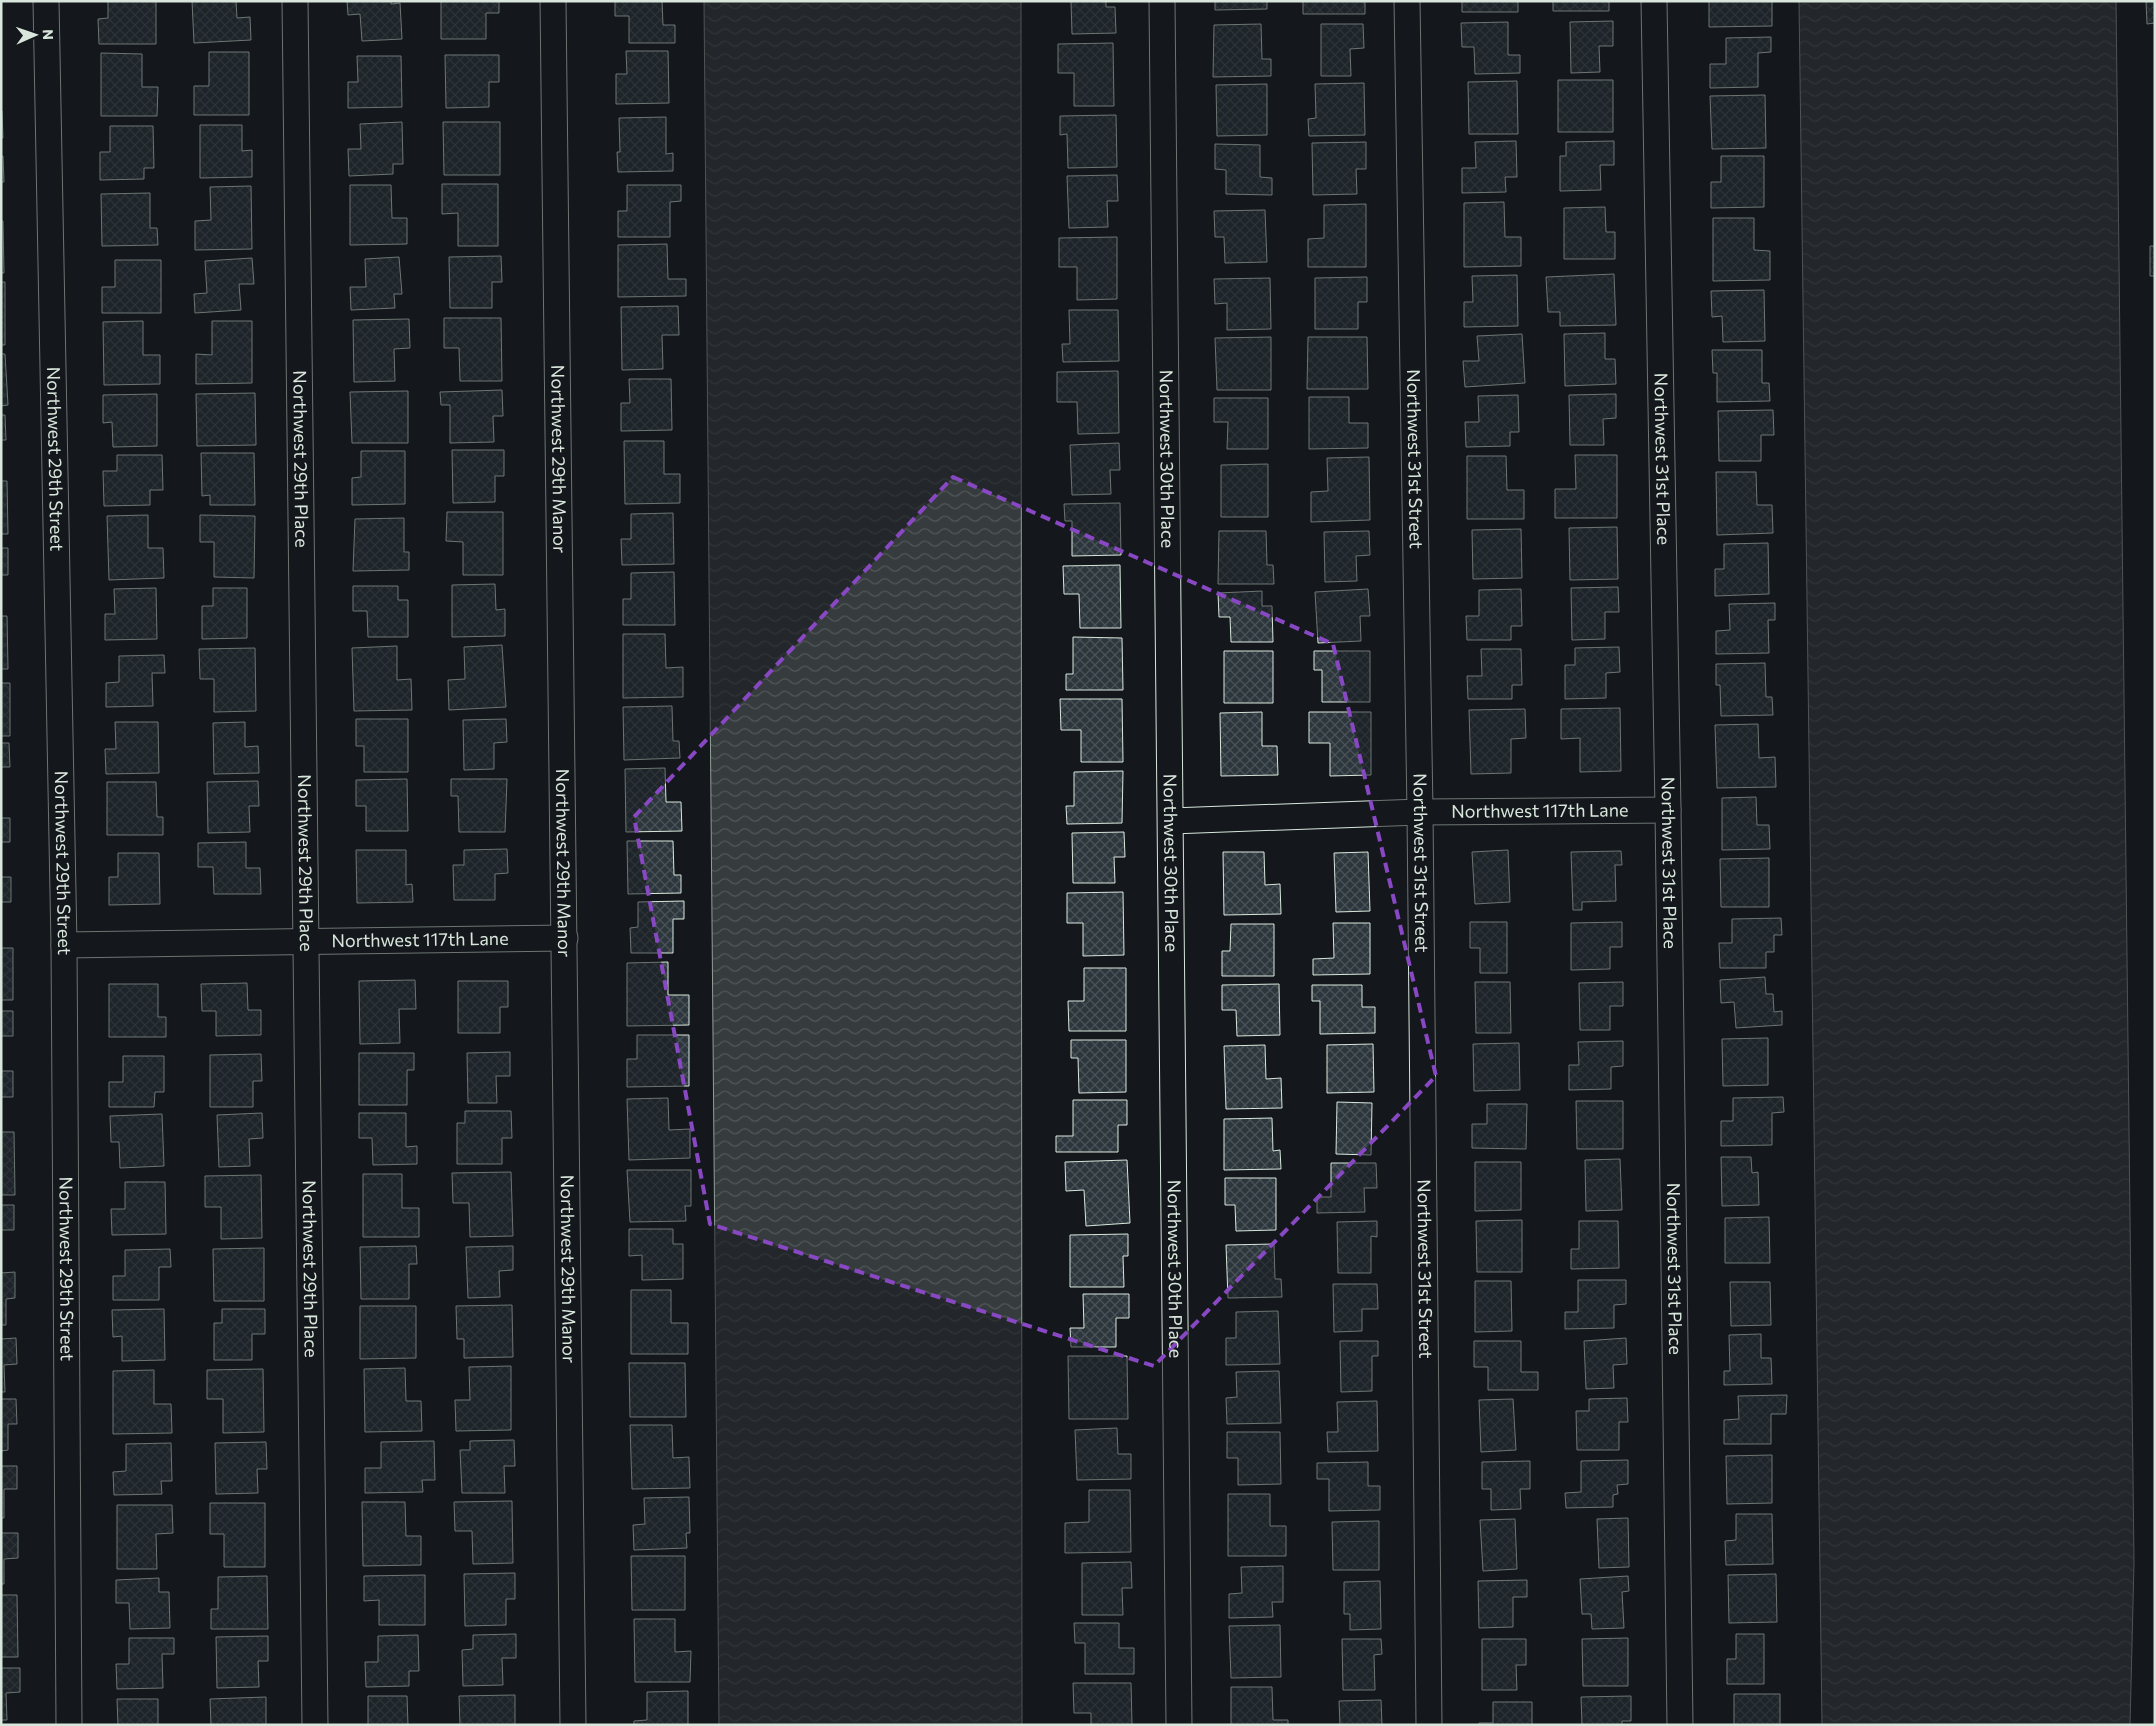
<svg xmlns="http://www.w3.org/2000/svg" width="2156" height="1726" viewBox="0 0 2156 1726" font-family="Commissioner,sans-serif">
<defs>
<pattern id="water-waves" width="16" height="10" patternUnits="userSpaceOnUse" patternTransform="scale(1.25)"><rect width="16" height="10" fill="#363b3e"/><path d="M0 5q4-4 8 0t8 0" fill="none" stroke="#525759"/></pattern>
<pattern id="building-cross-hatch" width="8" height="8" patternUnits="userSpaceOnUse" patternTransform="scale(1.25)"><rect width="8" height="8" fill="#2c363c"/><path d="M0 0l8 8M0 8l8-8" fill="none" stroke="#4a5358"/></pattern>
</defs>
<rect width="100%" height="100%" fill="#14181c"/>
<path fill="url(#water-waves)" stroke="#939e99" d="M704,1h317l1,1724h-303z
M1799,1h317l18,1562 -4,162h-308z"/>
<path fill="url(#building-cross-hatch)" stroke="#d8e6dc" d="M108,1h48v43h-57l-1,-25 10,-1z
M192,1h44l1,17 13,-1 1,23 -57,3z
M347,1h44v3l9,-1 2,36 -40,2 -2,-27 -12,1z
M441,1h58v12h-13v26h-45z
M615,1h47l1,24h12v18h-46v-27h-14z
M1071,1h35v6h9l1,26 -44,1z
M1215,1h52v8l-52,1z
M1303,1h62v13h-62z
M1462,1h56v11h-56z
M1553,1h56v10h-56z
M1709,1h63v25l-63,1z
M2146,1h9v22l-8,1z
M1613,21v25h-14l1,26 -29,1 -1,-51z
M1508,22v33h12v18l-45,1 -1,-27h-12l-1,-24z
M1261,24l1,35h9v17l-58,1 1,-52z
M1321,24h42l1,24 -14,1 1,27h-30z
M1771,37v15l-13,1v34l-48,1v-24h16v-26z
M1113,43l1,63h-40v-33h-16v-29z
M626,51h42l1,52 -53,1v-30h11z
M209,52h40v63h-55v-29h15z
M101,53l41,1v33h16l-1,29h-56z
M445,55h54v27h-10v25l-43,1z
M357,56h44l1,51 -54,1v-26h10z
M1558,80h55v52h-55z
M1517,81l1,53h-49l-1,-52z
M1364,83l1,52 -56,1 -1,-17 8,-1 -1,-34z
M1267,84v51l-50,1 -1,-51z
M1765,95l1,53 -54,1 -2,-53z
M1,111h1l1,27h-2z
M1116,115l1,52 -49,1 -1,-34 -7,1v-19z
M666,117v37l7,-1v18l-55,1 -1,-20h3l-1,-34z
M402,122l1,42h-10v10l-44,2 -1,-27h13l-1,-25z
M443,122h57v53h-56z
M200,125h42v26l10,-1v27l-52,1z
M110,126h43l1,42h-10v11l-44,1v-28h10z
M1516,141l1,36h-12l1,15 -44,1v-25h14l-1,-26z
M1614,141v24h-14l1,25 -41,1v-35h6v-14z
M1366,142v27h-10l1,25 -44,1 -1,-52z
M1215,144l45,1v32l12,1v17l-46,-1v-24l-11,-1z
M1,156h2l1,26h-3z
M1721,156h43v51l-53,1v-26h10z
M1117,175l1,26h-11l1,26 -39,1 -2,-52z
M442,184h56v62h-40v-33l-16,1z
M350,185h41l1,33h15v26l-57,1z
M627,185h54v16l-11,1v35h-52v-26h9z
M251,186l1,63 -57,1v-29l16,-1 -1,-33z
M150,193v35h7l1,17 -56,1 -1,-52z
M1504,202l1,35h16v29l-57,1v-64z
M1366,204v63h-58v-28l16,-1v-33z
M1605,207l1,25h9v27h-51v-51z
M1265,210l2,52 -42,1 -1,-26h-9l-1,-26z
M1713,218h41v32l16,1v29l-57,1z
M1,221h2l1,52h-3z
M1117,237v62l-40,1v-33h-18v-29z
M667,244l1,35h18v17l-68,1v-52z
M2150,246h5v30h-5z
M501,256l1,26h-10v26h-42l-1,-51z
M399,257l3,37h-8l1,14 -44,2 -1,-23h16l-1,-28z
M252,258l2,26h-15l2,26 -46,3 -1,-19 13,-1 -2,-32z
M115,260h46v53h-59v-26h13z
M1614,274l2,51 -56,1v-14h-12l-2,-35z
M1517,275l1,51 -54,1v-25h9l-1,-26z
M1367,277v25h-9v27h-43v-51z
M1270,278l1,51 -44,1v-27l-12,1 -1,-25z
M1,282h4v63h-4z
M1764,290l1,51 -42,1 -1,-26 -10,1 -1,-26z
M678,306l1,29h-17l1,34 -41,1 -1,-63z
M1069,310h49l1,51 -56,1 -1,-18h8z
M444,318h57l1,63h-42l-1,-33h-15z
M409,319l1,29 -16,1 1,32 -41,1 -1,-62z
M143,321v34h17v29l-56,1 -1,-63z
M212,321h40v62l-56,1v-30l16,1z
M1605,333v26h10l1,25 -51,2 -1,-52z
M1522,334l3,49 -60,4 -2,-26h16l-2,-25z
M1271,337v53h-54l-2,-52z
M1308,337h59l1,52h-61z
M1712,350h50v33h7l1,18 -53,1v-29h-4z
M1,354h4l3,51 -7,1z
M1118,371l1,62 -41,1 -1,-32h-20v-30z
M629,379h42l1,51 -51,1v-28h9z
M502,390l1,26h-10l1,26 -44,1v-38h-9l-1,-13z
M408,391v52h-56l-2,-51z
M255,393l1,52 -59,1 -1,-52z
M157,394v52l-44,1 -1,-25 -9,1v-28z
M1616,394v24l-13,1 1,26h-34l-1,-50z
M1518,395l1,37h-9v14l-44,1 -1,-25h14l-1,-26z
M1309,397h40v26h19v25l-59,1z
M1214,398h54v51h-41l1,-27h-14z
M1773,410l1,25h-13v26h-42l-1,-50z
M1,415h4l1,25h-5z
M624,441h40v33h16v29l-55,1z
M1119,443l1,27h-10l1,24 -39,1 -2,-50z
M452,450h52v26h-9v26l-42,1z
M361,451h44v53l-53,1v-27l9,-1z
M201,453h53l1,52h-45v-10l-8,1z
M117,455h45l1,35h-13v15l-46,1 -1,-35h14z
M1575,455h42v63h-62v-29h21z
M1467,456h39l1,34h17v29h-57z
M1369,457l1,63 -59,2v-30l17,-1 -1,-33z
M1268,464v53h-47v-52z
M1716,472h40l1,33h15l1,28 -56,2z
M1,481h6l1,53h-7z
M1120,503l1,52 -49,1v-35h-7l-1,-17z
M447,512h56v63h-40v-33l-17,-1z
M673,513l1,51 -52,1 -1,-26h10v-25z
M148,515v33h15l1,30 -55,2 -2,-64z
M200,515l55,1 -1,62 -40,-1v-35h-14z
M404,518v34h5v18l-56,1 2,-52z
M1617,527l1,52 -48,1 -1,-52z
M1521,529l1,49 -49,1 -1,-49z
M1219,531h47l1,34h6l1,19h-56z
M1369,531l1,24 -14,1 1,25 -32,1 -1,-50z
M1768,543l1,51 -54,2v-27h9v-25z
M1,548h7v27h-7z
M1120,565l1,63h-41l-1,-34h-15l-1,-28z
M674,572l1,53h-52v-26h8v-26z
M495,584l1,26 9,-1v27l-53,1v-52z
M353,586h45v14h10v37h-40l-1,-26h-14z
M1618,587l1,25h-14v27l-33,1 -1,-52z
M156,588l1,51 -52,1v-26h10l-1,-25z
M213,588h34v50l-45,1v-33h11z
M1368,589l2,27h-10l1,25 -43,2 -3,-51z
M1521,589l1,37h-11v14h-44l-1,-24h13v-26z
M1262,591v15h10l1,36h-42l-1,-25h-11l-1,-24z
M1775,603v17h-7l1,33 -53,1v-23l14,-1 -1,-26z
M1,616h6l1,53h-7z
M623,634h42l1,34 17,-1v30l-60,1z
M1073,637l49,1 1,52h-57v-16h7z
M502,645l4,62 -57,3 -1,-30 17,-1 -1,-32z
M397,646v34l14,-1 1,31 -58,1 -2,-63z
M1619,647l1,25 -14,1v25l-41,1v-34h10v-17z
M255,648l1,63 -42,1v-33h-14l-1,-30z
M1481,649h40l1,36h-10v14h-44l-1,-23h15z
M1224,651h49v52h-49z
M1314,651h56v51h-48v-32h-8z
M164,655l1,18h-13l1,33 -47,1v-24l13,-1v-26z
M1765,663l1,34h6l1,18 -52,1 -1,-31h-4v-21z
M1,683h9v53h-9z
M1060,699h62l1,63h-42v-32h-20z
M672,706l1,35h6l1,17 -56,2 -1,-53z
M1620,708l1,63 -41,1v-34l-19,1v-30z
M1525,709l1,29 -15,1v34l-40,1 -2,-64z
M1262,712v34h15l1,29 -57,1 -1,-63z
M1309,712h62v63l-41,1v-33h-21z
M356,719h52v53h-44v-26h-8z
M506,719l1,23 -13,1v26l-30,1 -1,-50z
M115,722h43l1,51 -53,1 -1,-25h11z
M245,722v25l13,-1 1,27 -45,1 -1,-51z
M1758,724l1,34 16,-1 1,30 -59,1 -2,-63z
M1,743h8l1,24h-9z
M665,768l1,34h15l1,29 -56,1 -1,-63z
M1123,771l-1,52 -55,1 -1,-18h8v-34z
M407,779l1,52h-42v-25h-10v-26z
M451,779h56l-2,53h-46l-1,-36h-7z
M258,781l1,25h-10l1,26 -42,1 -1,-51z
M107,782h49l1,35h6v18h-56z
M1756,797l1,28h12l1,24 -48,1v-52z
M1,818h9v24h-9v25z
M1124,832l1,25h-11l1,26h-42l-1,-50z
M627,841h46l1,34h7v18l-53,1z
M246,842v26h14l1,26h-47l-1,-27h-15v-24z
M507,849l1,24 -13,1v26h-41l-1,-35h11v-15z
M356,850h50v35l6,-1 1,18 -56,1z
M1508,850l2,52 -35,2 -3,-52z
M1621,851l1,14h-7l1,36 -34,1v8h-9l-2,-58z
M1223,852h41l1,33 15,-1 1,30 -57,1z
M1368,852l2,59 -34,1 -2,-59z
M118,853h41l1,51 -51,1v-28h9z
M1769,858v49h-48l-1,-48z
M1,877h10v25h-10z
M1123,892l1,63 -41,1v-33h-16v-30z
M684,901v18h-11v34h-42l-1,-25 8,-1v-25z
M1781,918l1,17h-8v17h-8v16h-46l-1,-25h13v-24z
M1470,922h37v51h-27v-25h-10z
M1622,922v25h-12v22l-39,1v-47z
M1333,923h37v51l-57,1v-16l21,-1z
M1231,924h43v52h-52v-25h8z
M1,948h12v52h-12z
M668,962v33h21v30l-62,1v-63z
M1084,968h42v63h-57l-1,-30h16z
M1765,977l1,17h7l1,18 8,-1v14l-46,3 -2,-26 -13,1 -1,-23z
M415,980l1,29h-17l1,34 -40,1 -1,-63z
M458,981h50v26h-8v26h-42z
M1475,982h35l1,51h-35z
M1623,982v24h-13v24h-30l-1,-47z
M247,983l1,27h13v25l-45,1v-25h-14l-1,-27z
M109,984h49v33h8v20h-57z
M1279,984l1,51 -43,1 -1,-26h-14v-25z
M1312,985h50v22h13v26l-55,1v-33h-8z
M1,1011h12v25h-12z
M637,1035h52v51l-62,1v-28h10z
M1768,1038v47l-45,1 -1,-47z
M1071,1040h55v52l-47,1 -1,-35h-7z
M1623,1041v25l-12,1v22l-42,1v-25h10l-1,-23z
M1519,1043l1,47 -46,1 -1,-47z
M1373,1044l1,48 -47,1v-48z
M1265,1045l1,34 15,-1 1,30 -56,1 -2,-63z
M510,1052v24h-14l1,27h-29l-1,-50z
M359,1053h55v17h-7v35h-48z
M261,1054l1,27h-9v26h-43v-52z
M123,1056h41v36h-9l-1,15h-45v-25h14z
M1,1071h12v26h-12z
M1783,1097l1,15 -12,1v32l-51,1v-25h12v-23z
M668,1098l1,32 21,-1v29l-61,2 -2,-61z
M1073,1100h54v25h-9v27h-62v-16h17z
M1576,1101h47v48h-46z
M1337,1102l35,1 -1,52 -35,-1z
M1487,1104h40l-1,45 -54,-1v-24h15z
M465,1111h46l1,27h-10v26h-45v-41h8z
M262,1113l1,25 -14,1 1,27 -31,1 -2,-52z
M359,1113h47v34l11,-1v18l-44,1 -1,-27h-13z
M162,1114l2,52 -44,2 -1,-26h-8l-1,-26z
M1272,1118l1,33 7,-1 1,19 -57,1v-51z
M1,1132h13l1,63h-14z
M1721,1157h30l1,16 6,-1 1,33 -37,1z
M1620,1159l2,51 -36,1 -1,-51z
M1127,1160l3,63 -44,3 -2,-36 -18,1 -1,-29z
M1475,1162h46v48l-46,1z
M1331,1163h45l1,25h-13l1,24 -48,1v-16h14z
M627,1170h64v36h-6l1,15 -56,1z
M511,1172l2,64 -43,1 -1,-34h-16l-1,-30z
M363,1174h39v34h17v29h-56z
M261,1175l1,63 -41,1v-32h-16v-31z
M1225,1178h51v52l-40,1 -1,-26h-10z
M125,1182h40l1,52 -54,1 -1,-26h14z
M1,1205h13v25h-13z
M1769,1217l1,46h-45v-45z
M1522,1220v52h-45l-1,-51z
M1377,1221v16l-6,-1v37h-33l-1,-51z
M1579,1221h39l1,47 -48,1v-20h8z
M629,1229h44v15h10v35l-41,1v-25l-13,1z
M1128,1234v22h-5l1,31h-54v-52z
M1274,1244l1,35h6l1,18 -54,1 -2,-53z
M416,1246l1,18h-8v35h-48l-1,-52z
M513,1246v24l-14,1 1,26 -32,1 -2,-51z
M264,1248v53h-50l-1,-52z
M170,1249l1,18h-12v33h-46v-24h12v-26z
M15,1272v26l-9,1v26h-5v-52z
M1578,1280h48v24l-12,1v23l-49,1v-17h13z
M1475,1281h36l1,50 -37,1z
M1730,1282h40l1,43 -40,1z
M1333,1284h44l1,25h-16v22l-28,1z
M631,1290h40v33h17v31h-57z
M1083,1294h46v24h-13v29h-45l-1,-19h14z
M512,1305l1,52 -49,1v-19h-7l-1,-33z
M360,1306h56v52l-56,1z
M164,1309l1,51 -43,1v-25l-9,1 -1,-27z
M222,1309h43v25h-13v26h-38v-37h8z
M1278,1311l2,53 -54,1v-27h10v-26z
M1761,1334v24h10l1,26 -48,1v-14h6l-1,-36z
M16,1338l1,26 -13,1 1,27h-4v-53z
M1626,1338l1,26 -14,1 1,23 -28,1 -2,-48z
M1340,1341h38v15h-6v35l-31,1z
M1474,1341h47v31h17v18h-50v-23h-14z
M1068,1356h59l1,63h-59z
M629,1363h56l1,54h-56z
M511,1366v64l-55,1 -1,-31h15l-1,-33z
M405,1368l1,33h15l1,30 -57,1 -1,-63z
M263,1369l1,63 -41,1v-34h-16v-29z
M154,1370v34h17l1,29 -59,1v-63z
M1279,1371l2,52 -54,1 -1,-26 11,-1 -1,-25z
M1787,1395l-1,19h-15v30h-47v-24l15,-1 -1,-23z
M1627,1398l1,24h-9v28h-42l-1,-39h13v-12z
M1,1399h15l1,25h-9v26l-7,1z
M1513,1399l3,51 -35,2 -2,-52z
M1377,1401l1,50 -50,1 -1,-20h11l-1,-30z
M630,1425h42l1,33 16,-1 1,31 -58,1z
M1117,1428l1,26h13v25l-54,1 -2,-50z
M1227,1432h53l1,52 -43,1v-27h-11z
M514,1440l1,26h-11l1,27h-43l-2,-43h10v-9z
M434,1441l1,39h-13l1,12 -58,1v-25h16v-26z
M266,1442l1,27h-10l1,24 -42,1 -1,-51z
M171,1443l1,38h-11l1,13 -48,1 -1,-23 13,-1v-27z
M1772,1455v48l-45,1 -1,-48z
M1628,1460v24l-11,1 1,9 -5,1v12l-47,1 -1,-15 16,-1v-31z
M1530,1461v28h-10l1,20 -30,1v-21h-9v-27z
M1368,1462v24h12v24l-51,1v-32h-12v-16z
M1,1466h16v23h-13v29h-3z
M1089,1490h41l1,62 -66,1v-30l24,-1z
M1228,1494h42v32h16v30h-58z
M689,1497l1,36h-4l1,15 -53,2 -1,-25 12,-1 -1,-26z
M512,1501l1,62 -40,1 -1,-33h-17l-1,-29z
M362,1502h43l1,34h15v29l-58,1z
M210,1503h55v64h-41v-33h-14z
M117,1505h55l1,28 -17,1 1,35h-40z
M1736,1514h36l1,50 -47,1 -1,-24 11,-1z
M1628,1518l1,49 -30,1 -2,-49z
M1515,1519l2,50 -34,2 -3,-51z
M1379,1521v49h-46l-1,-48z
M1,1533h17v25l-14,1v25h-3z
M631,1556h54v54h-53z
M1131,1562l1,26h-10l1,27h-41v-52z
M1283,1566v36h-11l1,15 -44,1v-24l13,-1 -1,-26z
M515,1573v26h-9v26l-41,1 -1,-52z
M1776,1574l1,48 -48,1 -1,-48z
M425,1575v50h-46v-25l-15,1v-25z
M267,1576l1,53h-57v-20h7v-32z
M1628,1576l1,15 -7,1 2,36 -32,1 -1,-15h-9l-2,-35z
M159,1578v14h10l1,36 -40,1 -1,-26h-13v-23z
M1527,1580v17h-14v30l-34,1 -1,-47z
M1380,1581l1,48 -31,1v-16h-6v-32z
M1,1595h16l1,62h-17z
M634,1619h41v33l16,-1 -1,31h-55z
M1074,1623h45v25h15v26h-49v-31h-10z
M1280,1625l1,52 -50,1 -2,-52z
M516,1634v24h-14l1,27 -40,1 -1,-36 11,-1v-14z
M1736,1634h28v50h-37v-25h9z
M418,1635l1,36h-10v15l-43,1 -1,-25h13v-26z
M268,1636v25h-10l1,26 -42,1 -1,-51z
M129,1638h45v16h-12l1,34 -46,1 -1,-25h13z
M1628,1638v48h-45l-1,-47z
M1342,1639h39l1,15 -8,1 1,35h-32z
M1482,1639h44v26h-10l1,25h-35z
M1,1668h19v24l-14,1 1,27h-6z
M1073,1683h58l1,42h-41v-12h-17z
M1231,1687h41l1,33h15v5h-57z
M688,1691v34h-54v-4l13,-1v-28z
M1734,1694h46v31h-46z
M515,1695v30h-55l-1,-29z
M368,1696h39l1,29h-40z
M1631,1696v25h-9v4h-40l-1,-28z
M266,1697v28h-55l-1,-26z
M117,1699h41v26h-40z
M1381,1700l1,25h-42l-1,-24z
M1493,1702h39v23h-53v-2h14z"/>
<g fill="none" stroke-linecap="round" stroke-linejoin="round">
<g stroke="#d8e6dc" stroke-width="27">
<g id="minor">
<path id="s1" d="M46,1l18,944 5,780"/>
<path id="s2" d="M295,1l20,1724"/>
<path id="s3" d="M553,1l20,1724"/>
<path id="s4" d="M1162,1l17,1724"/>
<path id="s5" d="M1407,1l13,811 9,913"/>
<path id="s6" d="M1654,1l14,809 12,915"/>
<path id="s7" d="M1171,821l249,-9 248,-2"/>
<path id="s8" d="M64,945l501,-7"/>
</g>
</g>
<use href="#minor" stroke="#14181c" stroke-width="25"/>
</g>
<path d="M0 0H2156V1726H0ZM953,477l380,167 103,432 -282,290 -444,-142 -76,-407z" fill="#14181c" fill-opacity=".55" fill-rule="evenodd"/>
<path fill="none" stroke="#8948c3" stroke-width="4" stroke-dasharray="10 6" stroke-linejoin="round" d="M953,477l380,167 103,432 -282,290 -444,-142 -76,-407z"/>
<g text-anchor="middle" stroke-width="4" stroke-linejoin="round" paint-order="stroke">
<g font-size="18" fill="#d8e6dc" stroke="#14181c">
<text dy="6" stroke="none"><textPath href="#s1" startOffset="458">Northwest 29th Street</textPath></text>
<text dy="6" stroke="none"><textPath href="#s2" startOffset="458">Northwest 29th Place</textPath></text>
<text dy="6" stroke="none"><textPath href="#s3" startOffset="458">Northwest 29th Manor</textPath></text>
<text dy="6" stroke="none"><textPath href="#s4" startOffset="458">Northwest 30th Place</textPath></text>
<text dy="6" stroke="none"><textPath href="#s5" startOffset="458">Northwest 31st Street</textPath></text>
<text dy="6" stroke="none"><textPath href="#s6" startOffset="458">Northwest 31st Place</textPath></text>
<text dy="6" stroke="none"><textPath href="#s7" startOffset="369">Northwest 117th Lane</textPath></text>
<text dy="6" stroke="none"><textPath href="#s1" startOffset="862">Northwest 29th Street</textPath></text>
<text dy="6" stroke="none"><textPath href="#s2" startOffset="862">Northwest 29th Place</textPath></text>
<text dy="6" stroke="none"><textPath href="#s3" startOffset="862">Northwest 29th Manor</textPath></text>
<text dy="6" stroke="none"><textPath href="#s4" startOffset="862">Northwest 30th Place</textPath></text>
<text dy="6" stroke="none"><textPath href="#s5" startOffset="862">Northwest 31st Street</textPath></text>
<text dy="6" stroke="none"><textPath href="#s6" startOffset="862">Northwest 31st Place</textPath></text>
<text dy="6" stroke="none"><textPath href="#s8" startOffset="356">Northwest 117th Lane</textPath></text>
<text dy="6" stroke="none"><textPath href="#s1" startOffset="1268">Northwest 29th Street</textPath></text>
<text dy="6" stroke="none"><textPath href="#s2" startOffset="1268">Northwest 29th Place</textPath></text>
<text dy="6" stroke="none"><textPath href="#s3" startOffset="1268">Northwest 29th Manor</textPath></text>
<text dy="6" stroke="none"><textPath href="#s4" startOffset="1268">Northwest 30th Place</textPath></text>
<text dy="6" stroke="none"><textPath href="#s5" startOffset="1268">Northwest 31st Street</textPath></text>
<text dy="6" stroke="none"><textPath href="#s6" startOffset="1268">Northwest 31st Place</textPath></text>
</g>
</g>
<rect width="2156" height="1726" fill="none" stroke="#d8e6dc" stroke-width="5"/>
<g transform="translate(35 35) rotate(88)" stroke="#14181c" stroke-width="4" paint-order="stroke">
<path d="M0-4L9 19L0 12L-9 19Z" fill="#d8e6dc"/>
<text y="-8" font-size="14" font-weight="bold" text-anchor="middle" fill="#d8e6dc">N</text>
</g>
</svg>
